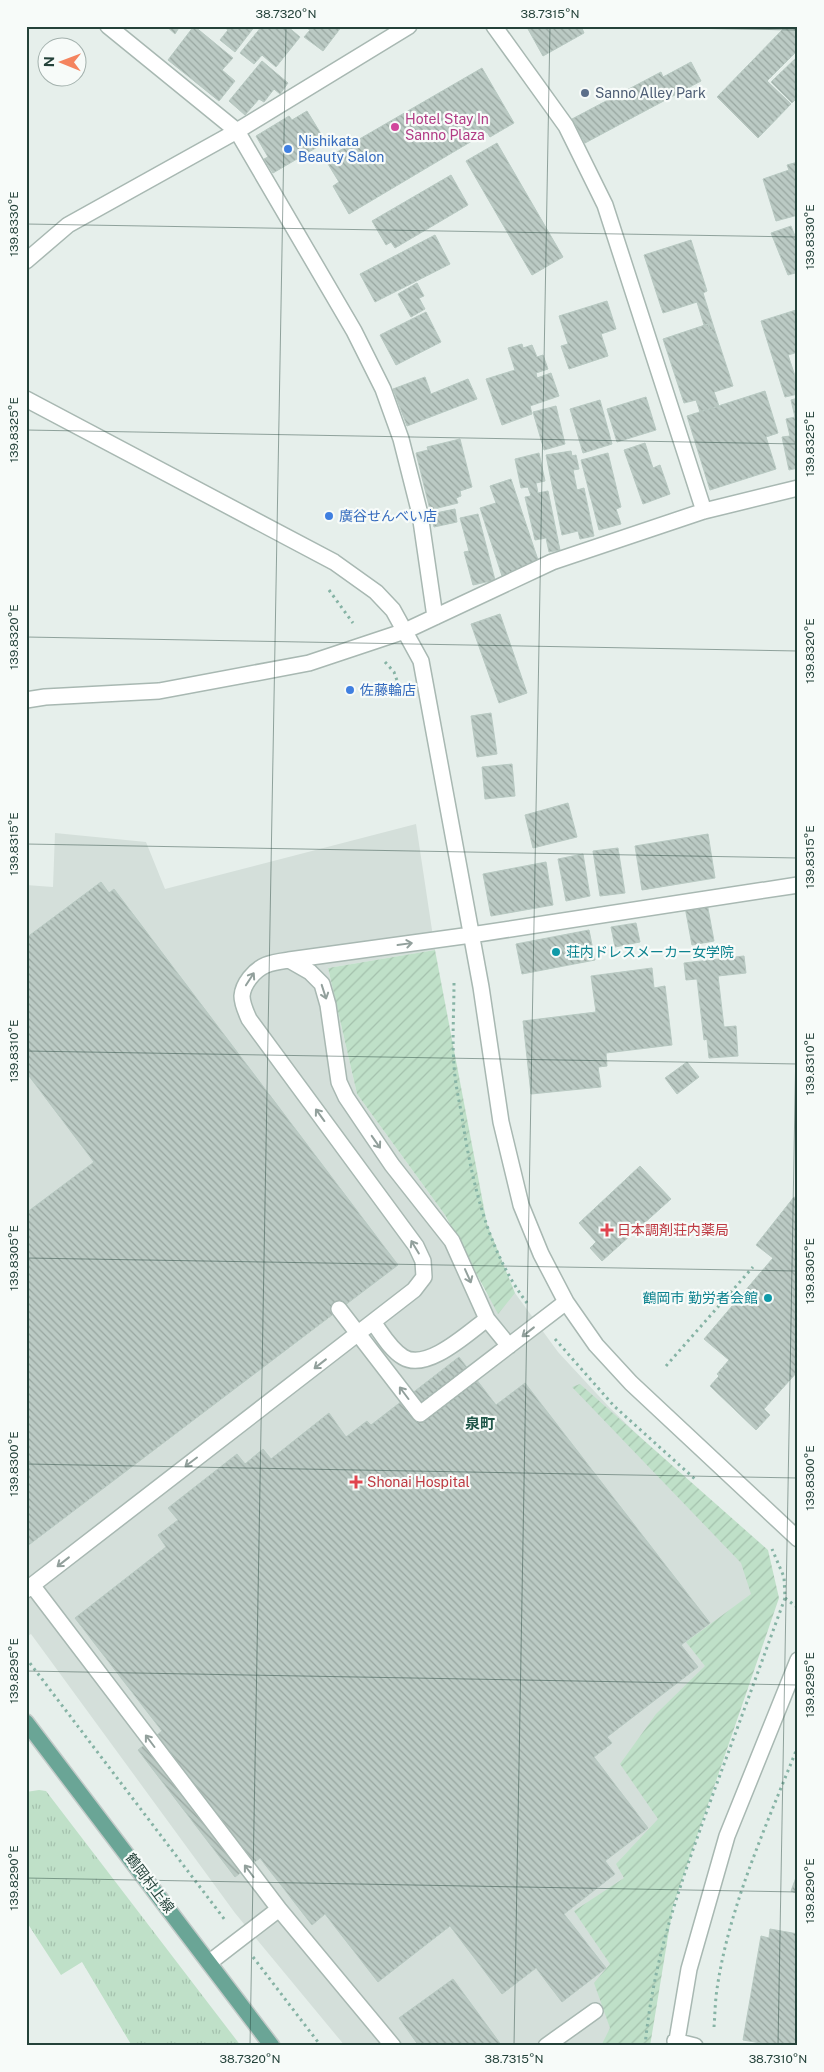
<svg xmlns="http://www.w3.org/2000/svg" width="824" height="2072" viewBox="0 0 824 2072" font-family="'Public Sans','Noto Sans JP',sans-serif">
<defs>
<pattern id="grass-tufts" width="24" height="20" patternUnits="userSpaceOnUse" patternTransform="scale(1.25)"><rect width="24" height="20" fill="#bfe0c8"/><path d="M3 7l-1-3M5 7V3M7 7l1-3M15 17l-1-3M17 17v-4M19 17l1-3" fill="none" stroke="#a4c1ad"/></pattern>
<pattern id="garden-furrows" width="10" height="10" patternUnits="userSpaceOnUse" patternTransform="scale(1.25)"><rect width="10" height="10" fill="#bfe0c8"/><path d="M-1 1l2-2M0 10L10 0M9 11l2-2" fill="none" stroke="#a4c1ad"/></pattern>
<pattern id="building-back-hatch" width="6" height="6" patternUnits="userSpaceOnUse" patternTransform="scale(1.25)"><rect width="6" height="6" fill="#bbcac4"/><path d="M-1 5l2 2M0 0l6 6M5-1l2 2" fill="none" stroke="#98a6a0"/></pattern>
</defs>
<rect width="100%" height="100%" fill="#e6efeb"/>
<path fill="#d4dfda" d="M416,824l19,126 -107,18 29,126 88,121 15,43 29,39 26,-4 43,59 52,56 152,147 9,50 -162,441h-264l-110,-133 -204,-279 -5,3v-752l27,2 2,-54 91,9 19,47z"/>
<path fill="url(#grass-tufts)" d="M39,1790l7,1 195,255h-109l-50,-84 -21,13 -35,-54v-129z"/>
<path fill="url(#garden-furrows)" d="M435,950l52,274 28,69 -17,21 -53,-99 -88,-121 -29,-126z
M580,1384l188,166 11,48 -106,308 -23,140h-49l9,-18 -16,-45 16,-19 -36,-53 50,-33 -8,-14 42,-45 -38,-55 36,-50 49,-48 -19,-24 65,-48 -10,-31 -169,-176z"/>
<path fill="url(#building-back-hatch)" stroke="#b8c9c2" d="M166,26h14l-5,8z
M194,26l39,32 -11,12 13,11 -16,20 -51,-41z
M223,26h32l-20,26 -15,-12 8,-10z
M262,26h25l13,11 -24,30 -14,-12 -8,9 -14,-11z
M304,26h38l-19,25 -19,-14 6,-7z
M534,26h47l3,7 -41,23 -15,-27z
M786,26l12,1v23l-31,31 24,23 -33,34 -41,-41z
M798,56v41l-6,6 -21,-21z
M262,61l26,22 -8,11 -6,-5 -10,13 -5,-3 -14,16 -16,-14z
M691,62l10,19 -116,62 -13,-24 89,-47 2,5z
M482,68l32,55 -24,14 -3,-5 -138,82 -16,-28 6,-4 -14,-23z
M307,111l19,31 -53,31 -9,-14 4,-2 -12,-21 33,-20 3,4z
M497,143l66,114 -31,18 -66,-114z
M798,162v53l-22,6 -13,-42 26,-9 -2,-5z
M451,175l17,30 -73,43 -4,-6 -5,3 -14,-24z
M791,226l4,10 3,-1 -1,42 -2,-4 -7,2 -17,-42z
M435,235l15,29 -75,38 -15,-28z
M691,240l16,51 -4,2 11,35 -4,2 -2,-6 -4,1 -7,-23 -34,11 -19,-58z
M417,283l7,13 -5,2 6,11 -14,8 -13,-23z
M607,301l9,28 -15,5 7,22 -39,13 -8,-23 7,-2 -9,-28z
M796,310l2,6v36l-10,3 7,21 3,-1v19l-13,3 -24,-76z
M426,312l15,30 -45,23 -16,-30z
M708,324l2,6 4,-2 19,58 -19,6 5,14 -19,6 -4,-12 -12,3 -21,-64z
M522,344l1,4 9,-3 5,12 6,-2 5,14 -12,4 1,5 14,-5 8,23 -29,10 2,8 -30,11 -16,-46 29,-9 -7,-22z
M425,377l6,17 37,-15 9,20 -70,27 -14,-37z
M765,391l13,42 -12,4 10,32 -66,21 -23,-74z
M646,397l10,33 -39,12 -10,-33z
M798,398v70l-9,2 -7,-33 8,-1 -4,-17 9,-2 -4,-17z
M600,400l12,44 -29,9 -13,-44z
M556,406l9,38 -21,6 -11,-38z
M460,439l12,48 -12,4 1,5 -5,2 2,5 -28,7 -14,-57 12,-3 -1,-3z
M645,443l8,25 7,-3 10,29 -27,10 -19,-54z
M571,451l1,5 4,-1 3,14 -6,1 4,20 7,-2 10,48 -14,3 -2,-8 -16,4 -16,-80z
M539,453l6,28 -9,2 2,10 10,-2 12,59 -11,2 -3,-14 -11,2 -10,-43 6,-1 -3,-9 -7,1 -6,-29z
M608,453l13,54 -5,2 5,15 -22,6 -18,-70z
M511,479l28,84 -37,13 -22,-68 16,-5 -6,-17z
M455,509l2,13 -23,5 -3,-13z
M478,514l17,66 -22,5 -9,-33 5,-1 -9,-33z
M500,614l27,79 -28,10 -28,-79z
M491,713l6,41 -20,3 -6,-41z
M512,764l3,32 -30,3 -3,-32z
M568,803l9,34 -44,11 -8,-33z
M708,834l7,44 -73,12 -7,-44z
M618,848l7,45 -25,3 -7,-45z
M583,854l7,42 -24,5 -8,-42z
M546,862l7,43 -62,11 -8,-42z
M101,882l8,11 5,-4 284,376 -372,282v-334l68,-51 -68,-90v-134z
M707,903l7,38 -22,4 -7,-38z
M636,923l4,19 -25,5 -4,-20z
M589,930l6,30 -73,14 -6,-30z
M744,956l2,17 -28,3 6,51 12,-1 2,30 -29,2 -2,-19 -3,1 -7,-61 -11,1 -2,-17z
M652,968l2,20 11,-2 7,59 -66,8 1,13 -9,1 3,20 -70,7 -8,-73 73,-9 -5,-36z
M687,1062l12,15 -22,17 -12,-16z
M640,1166l31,33 -69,62 -12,-13 6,-6 -17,-19z
M794,1197l4,2v172l-34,38 6,6 -14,15 -46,-44 9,-10 -2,-2 12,-14 -25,-21 69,-81 -17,-13z
M459,1357l37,48 29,-22 185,240 -29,22 17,22 -91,70 5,6 -18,14 54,71 -43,33 10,13 -51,40 42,54 -44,34 -26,-34 -34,26 -52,-68 -72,56 -53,-68 -13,11 -52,-67 -25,19 -97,-127 24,-19 -87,-113 91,-71 -8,-12 20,-15 -10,-12 69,-54 8,10 18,-15 8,10 58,-46 17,24 21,-16 4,4z
M798,1872v22l-7,-3z
M770,1929l28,5v112h-20l-35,-6 18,-104 8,2z
M453,1979l49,67h-83l-20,-28z"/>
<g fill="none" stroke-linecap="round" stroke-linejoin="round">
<g stroke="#a8b8b2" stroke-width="18">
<path id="minor" d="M108,26l129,105 117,200 29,58 18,50 19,75 15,103
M494,26l72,100 39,79 99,306
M26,261l42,-36 169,-94 172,-105
M26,399l308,163 42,30 17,18 28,51 60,326 20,135 20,83 20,49 25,48 30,43 35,38 167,156
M26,700l19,-3 114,-6 150,-28 96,-32 147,-69 152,-51 94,-23
M289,960l21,12 12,12 6,21 11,77 7,15 46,68 60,76 35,78c-18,13 -60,53 -84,38 -13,-8 -21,-23 -30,-35
M339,1309l81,105 146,-112
M487,1319l22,27
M32,1585l247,324 114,137
M26,1590l388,-300 10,-13 -1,-16 -7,-15 -167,-227c-3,-7 -7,-15 -7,-23 1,-12 12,-26 24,-31 7,-3 16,-4 23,-5l182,-25 327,-50
M210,1962l69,-53
M675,2041l20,5
M546,2046l49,-35
M676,2046l13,-77 38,-133 71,-176"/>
</g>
<g stroke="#c2cac8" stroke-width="18">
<path id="major" d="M26,1722l246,324"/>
</g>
<path stroke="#86b3a5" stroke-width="3" stroke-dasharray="2.5 4" stroke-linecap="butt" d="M329,590l24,33
M385,662l9,10 6,17
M454,983c0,27 -2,56 0,83 1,15 4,30 7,45 10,66 25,138 66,192
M555,1339l59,67 82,74
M666,1366l87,-99
M785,1598l13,10
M26,1658l199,262
M253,1957l68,89
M714,2027c1,-12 1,-25 3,-38 12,-83 50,-165 81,-243
M645,2046c9,-93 37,-166 68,-252 24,-65 48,-130 72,-196l-1,-21 -12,-28"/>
<use href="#minor" stroke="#fff" stroke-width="15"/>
<use href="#major" stroke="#6aa596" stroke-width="15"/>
</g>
<defs><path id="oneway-shaft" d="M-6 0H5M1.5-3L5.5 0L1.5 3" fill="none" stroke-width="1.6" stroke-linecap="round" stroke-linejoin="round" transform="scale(1.25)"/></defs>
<g stroke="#92a09c">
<use href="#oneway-shaft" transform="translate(405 944) rotate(-8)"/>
<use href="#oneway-shaft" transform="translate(250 979) rotate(-57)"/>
<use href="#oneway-shaft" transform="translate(324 992) rotate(72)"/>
<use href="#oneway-shaft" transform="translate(320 1115) rotate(-126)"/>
<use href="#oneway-shaft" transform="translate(376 1142) rotate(55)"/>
<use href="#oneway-shaft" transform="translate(415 1247) rotate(-121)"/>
<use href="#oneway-shaft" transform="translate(468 1276) rotate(66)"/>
<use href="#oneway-shaft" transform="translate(528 1332) rotate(142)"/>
<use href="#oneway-shaft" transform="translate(320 1364) rotate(142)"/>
<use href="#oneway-shaft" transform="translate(404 1393) rotate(-127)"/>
<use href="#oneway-shaft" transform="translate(191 1462) rotate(143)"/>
<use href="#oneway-shaft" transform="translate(63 1562) rotate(142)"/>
<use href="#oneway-shaft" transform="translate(150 1741) rotate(-127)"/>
<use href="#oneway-shaft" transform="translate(249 1871) rotate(-127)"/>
</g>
<path fill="none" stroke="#24423a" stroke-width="1" stroke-opacity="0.45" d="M564,26l234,4M26,224l772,13M26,430l772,14M26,637l772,14M26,844l772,14M26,1051l772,13M26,1258l772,13M26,1464l772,14M26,1671l772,14M26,1878l772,14M250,2046l36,-2020M514,2046l36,-2020M778,2046l20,-1113"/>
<circle fill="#5c6f8a" stroke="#f7fbf9" stroke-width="2" cx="585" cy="93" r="5"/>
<circle fill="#d1479c" stroke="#f7fbf9" stroke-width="2" cx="395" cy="127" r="5"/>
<g fill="#3f7fe0" stroke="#f7fbf9" stroke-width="2">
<circle cx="288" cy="149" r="5"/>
<circle cx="329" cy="516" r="5"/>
<circle cx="350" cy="690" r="5"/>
</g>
<g fill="#0f9aa8" stroke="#f7fbf9" stroke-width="2">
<circle cx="556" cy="952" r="5"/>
<circle cx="768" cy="1298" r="5"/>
</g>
<g fill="#e0444e" stroke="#f7fbf9" stroke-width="2">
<path d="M604.5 1222.5h5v5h5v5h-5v5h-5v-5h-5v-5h5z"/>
<path d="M353.5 1474.5h5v5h5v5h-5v5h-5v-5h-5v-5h5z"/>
</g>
<g text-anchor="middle" stroke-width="4.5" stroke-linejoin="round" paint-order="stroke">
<g font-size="14" fill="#4e5e75" stroke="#f7fbf9" text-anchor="start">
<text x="595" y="98">Sanno Alley Park</text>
</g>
<g font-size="14" fill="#b23c85" stroke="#f7fbf9" text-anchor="start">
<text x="405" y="124">Hotel Stay In<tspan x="405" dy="16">Sanno Plaza</tspan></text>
</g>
<g font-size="14" fill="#366cbe" stroke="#f7fbf9" text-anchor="start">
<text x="298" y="146">Nishikata<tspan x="298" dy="16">Beauty Salon</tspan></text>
<text x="339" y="521">廣谷せんべい店</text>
<text x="360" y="695">佐藤輪店</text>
</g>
<g font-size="14" fill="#0d838f" stroke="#f7fbf9" text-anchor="start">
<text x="566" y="957">荘内ドレスメーカー女学院</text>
<text x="758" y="1303" text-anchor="end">鶴岡市 勤労者会館</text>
</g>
<g font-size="14" fill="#be3a42" stroke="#f7fbf9" text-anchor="start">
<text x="617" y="1235">日本調剤荘内薬局</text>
<text x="367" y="1487">Shonai Hospital</text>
</g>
<g font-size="14" fill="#24423a" stroke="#f7fbf9">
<text transform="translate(150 1883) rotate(53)" y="5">鶴岡村上線</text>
</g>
<g font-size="15" font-weight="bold" fill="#1f5548" stroke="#f7fbf9">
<text x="480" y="1429">泉町</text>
</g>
</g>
<rect width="824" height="2072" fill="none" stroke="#f7fbf9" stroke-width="55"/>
<g transform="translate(62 62) rotate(271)"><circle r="24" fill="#f7fbf9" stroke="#a3b1ad"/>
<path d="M0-4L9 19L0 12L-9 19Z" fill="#f4845f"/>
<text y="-8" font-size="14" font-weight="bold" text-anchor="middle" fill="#24423a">N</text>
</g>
<rect x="28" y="28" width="768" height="2016" fill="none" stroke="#24423a" stroke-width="2"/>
<g font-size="12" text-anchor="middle" fill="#24423a">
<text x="286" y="18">38.7320°N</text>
<text x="550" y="18">38.7315°N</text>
<text transform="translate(14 224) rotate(-90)" y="4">139.8330°E</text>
<text transform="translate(810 237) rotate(-90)" y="4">139.8330°E</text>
<text transform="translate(14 430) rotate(-90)" y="4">139.8325°E</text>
<text transform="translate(810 444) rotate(-90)" y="4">139.8325°E</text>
<text transform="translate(14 637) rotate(-90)" y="4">139.8320°E</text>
<text transform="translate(810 651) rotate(-90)" y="4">139.8320°E</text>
<text transform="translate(14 844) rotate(-90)" y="4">139.8315°E</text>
<text transform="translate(810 857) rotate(-90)" y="4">139.8315°E</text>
<text transform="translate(14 1051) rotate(-90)" y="4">139.8310°E</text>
<text transform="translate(810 1064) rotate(-90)" y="4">139.8310°E</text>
<text transform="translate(14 1258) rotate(-90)" y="4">139.8305°E</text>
<text transform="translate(810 1271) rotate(-90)" y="4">139.8305°E</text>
<text transform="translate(14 1464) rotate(-90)" y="4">139.8300°E</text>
<text transform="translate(810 1478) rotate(-90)" y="4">139.8300°E</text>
<text transform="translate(14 1671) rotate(-90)" y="4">139.8295°E</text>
<text transform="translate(810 1685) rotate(-90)" y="4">139.8295°E</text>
<text transform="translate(14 1878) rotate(-90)" y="4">139.8290°E</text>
<text transform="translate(810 1891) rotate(-90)" y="4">139.8290°E</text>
<text x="250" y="2063">38.7320°N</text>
<text x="514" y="2063">38.7315°N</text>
<text x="778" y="2063">38.7310°N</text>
</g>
</svg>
